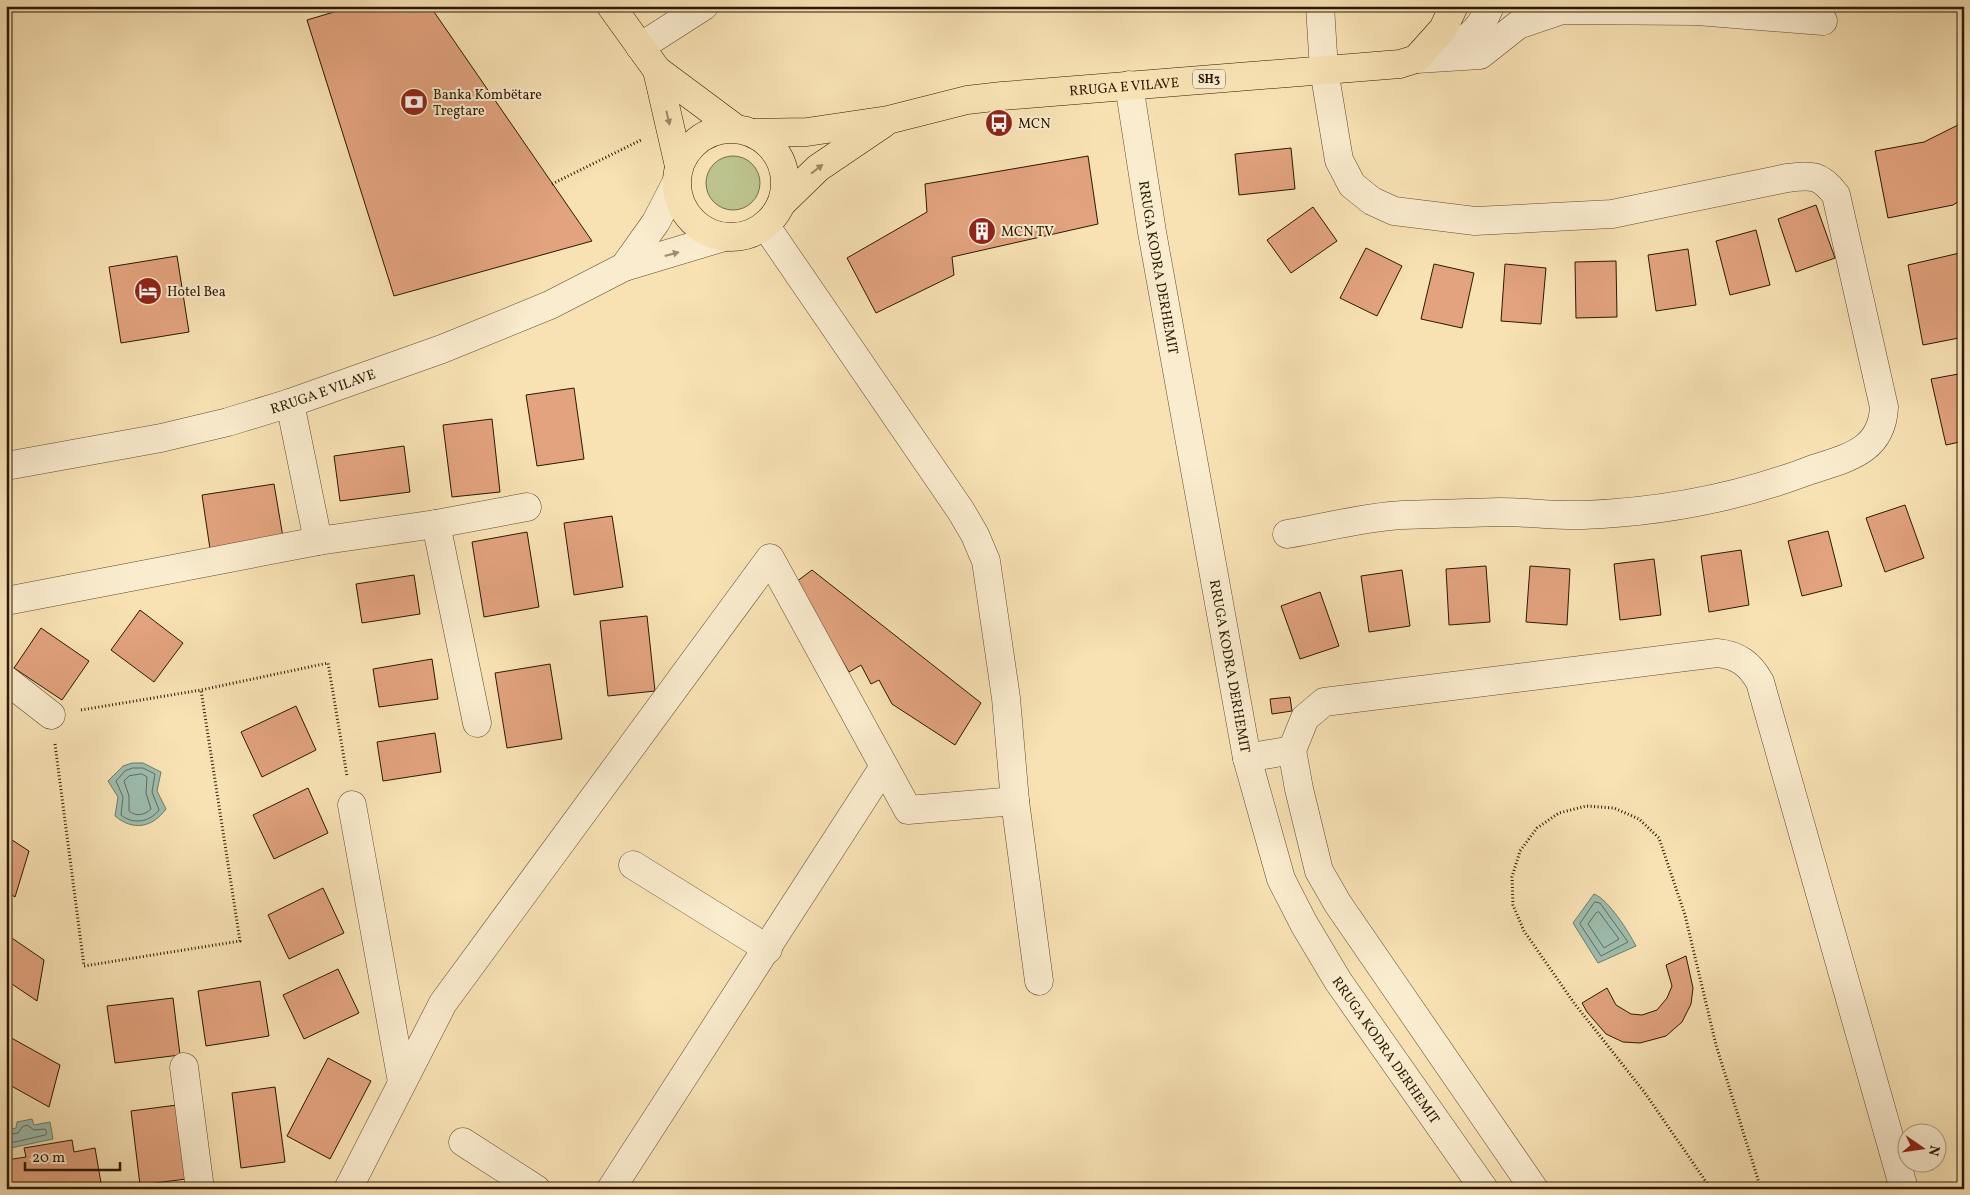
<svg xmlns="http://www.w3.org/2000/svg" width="1970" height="1195" viewBox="0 0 1970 1195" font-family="Vollkorn,serif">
<rect width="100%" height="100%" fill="#f8e2b4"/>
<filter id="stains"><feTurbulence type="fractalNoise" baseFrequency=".004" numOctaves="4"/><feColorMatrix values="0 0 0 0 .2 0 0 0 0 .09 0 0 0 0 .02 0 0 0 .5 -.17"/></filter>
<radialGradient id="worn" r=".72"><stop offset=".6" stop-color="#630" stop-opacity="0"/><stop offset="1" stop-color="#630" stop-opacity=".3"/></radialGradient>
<path fill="#bdc38e" stroke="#746e47" d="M706 183a27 27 0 1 1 54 0a27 27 0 1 1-54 0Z"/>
<path fill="#9dbdaf" stroke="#6f7b69" d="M132,763h11l18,9 -4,19 9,18c-14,19 -33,22 -51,7l3,-19 -10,-16 15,-15z
M1594,894c15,6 34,37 42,52l-38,17 -25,-40z
M32,1119l2,6 16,-3 3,17 -47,10v-19l10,-2 1,-6z"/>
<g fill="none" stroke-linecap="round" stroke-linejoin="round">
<path stroke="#646a58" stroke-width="1" d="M133,768h10l12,6 -3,18 7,18c-9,12 -26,15 -38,5l2,-18 -7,-16 9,-10z
M142,774l5,3 -1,16 5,16c-6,6 -15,8 -22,2v-15l-5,-15 5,-5z
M1595,902l5,1 28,39 -27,14 -21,-32z
M1599,912l20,27 -15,9 -16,-24 8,-11z
M6,1135l12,-2 4,-6 5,-2 7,5 11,-1 2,4 -2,2 -39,9"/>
</g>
<path fill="#e2a37e" stroke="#2b1800" d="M354,6h76l162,235 -198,55 -87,-276z
M1964,122v76l-11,7 -65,13 -13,-67 49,-9z
M1291,148l4,41 -56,6 -4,-41z
M1088,156l10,68 -146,33 2,18 -78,38 -29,-55 80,-46 -2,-28z
M1816,205l19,53 -39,14 -18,-53z
M1313,207l24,34 -46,32 -24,-33z
M1756,230l14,55 -40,10 -14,-54z
M1366,248l36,18 -25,50 -37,-18z
M1688,249l8,56 -40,6 -8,-56z
M1964,252v85l-41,8 -15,-80z
M177,256l12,76 -68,11 -12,-76z
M1616,261l1,56 -41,1 -1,-56z
M1434,264l40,9 -12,55 -41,-9z
M1505,264l41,4 -5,56 -40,-3z
M1964,373v68l-18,4 -15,-66z
M574,388l10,71 -47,7 -11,-71z
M492,419l8,73 -48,5 -9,-72z
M404,446l6,46 -70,9 -6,-45z
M274,484l9,53 -73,12 -8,-54z
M1905,505l19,53 -39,14 -19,-54z
M612,516l11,71 -49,8 -10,-72z
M1828,531l14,55 -40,10 -14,-55z
M527,532l12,75 -55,10 -12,-75z
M1741,550l8,55 -40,7 -8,-56z
M1654,559l7,56 -41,5 -6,-56z
M1486,566l4,56 -41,3 -3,-56z
M1530,566l40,3 -3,56 -41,-3z
M812,570l169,133 -26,42 -63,-41 -13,-24 -8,4 -10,-19 -12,7 -53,-90z
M1402,570l8,56 -41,6 -8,-56z
M414,575l6,39 -58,9 -6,-39z
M1320,592l19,54 -39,13 -19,-53z
M140,610l43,33 -29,39 -43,-32z
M647,616l8,75 -47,5 -8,-75z
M41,628l48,33 -27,39 -48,-32z
M432,659l6,40 -59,8 -6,-38z
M550,664l12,75 -55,9 -12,-75z
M1290,697l2,14 -20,3 -2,-15z
M296,706l20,44 -54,27 -21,-45z
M435,733l6,39 -58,9 -6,-39z
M308,788l20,45 -54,26 -21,-44z
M6,836l23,15 -14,46 -9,-6z
M323,888l21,45 -55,26 -21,-44z
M6,934l38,26 -7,41 -31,-21z
M1686,956l7,32 -2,16 -9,18 -16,14 -26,7 -17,-1 -17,-8 -19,-22 -5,-9 25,-15 9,17 15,9 11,1 15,-5 10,-12 5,-12 -6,-21z
M338,969l21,44 -55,26 -21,-44z
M260,981l9,55 -63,10 -8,-55z
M173,998l7,57 -65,8 -8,-57z
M6,1035l54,30 -11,42 -43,-24z
M328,1058l43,23 -41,78 -43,-23z
M275,1087l10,75 -44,6 -9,-75z
M177,1105l9,74 -46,6 -9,-74z
M72,1140l2,12 21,-4 7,41h-95l-1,-29 20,-3 -2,-9z"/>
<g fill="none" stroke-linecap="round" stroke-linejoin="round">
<g stroke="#5e4a2d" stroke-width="29">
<g id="minor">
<path d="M640,47l64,-41"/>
<path d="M1436,52c28,-11 42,-16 54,-46"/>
<path d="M1416,59l64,-4 38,-30 44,-15 135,1 126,10"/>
<path id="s1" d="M1129,85l23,147 95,526 34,121 23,45 34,57 146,208"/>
<path d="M765,225l196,286 14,24 11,26 20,137 9,103 24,180"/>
<path d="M624,267l32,-45 20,-39"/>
<path d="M290,403l28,138"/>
<path id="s2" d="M6,466l155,-28 67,-16 62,-19 152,-54 108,-44 74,-38 100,-30"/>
<path d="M436,524l41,199"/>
<path d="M1287,534c37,-6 77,-17 115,-19 33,-1 66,-2 98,-3 28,0 56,4 83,3 78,-3 153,-17 225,-44 37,-13 74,-18 76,-64l-48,-212c-16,-21 -24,-20 -49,-17l-175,36 -137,7 -81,-10 -22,-10 -20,-16 -13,-25 -15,-90 -4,-64"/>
<path d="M6,601l312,-60 118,-17 91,-17"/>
<path d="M6,680l45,35"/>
<path d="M1247,758l45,-8"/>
<path d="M352,805l50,277"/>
<path d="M633,865l135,84"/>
<path d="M184,1067l16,122"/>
<path d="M463,1142l73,47"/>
<path d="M348,1189l95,-186 327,-445 138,252 107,-9"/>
<path d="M611,1189l272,-421"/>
<path d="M1534,1189l-196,-285 -19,-33 -20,-82 -7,-39 13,-32 19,-16 393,-49c21,2 33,11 43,29l144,507"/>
</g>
</g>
<g stroke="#2b1800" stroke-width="29">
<g id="major">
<path d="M611,6l46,64 78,58"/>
<path d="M657,70l22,96"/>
<circle cx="731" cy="183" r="54"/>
<path id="s3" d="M754,133l53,-1 81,-12 79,-20 35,-4 398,-32 16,-5 27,-30 11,-23"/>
<path d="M782,203l36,-35 65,-44"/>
</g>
</g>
<path stroke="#2b1800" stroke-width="3" stroke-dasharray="1 2.5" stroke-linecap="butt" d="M552,184l91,-45
M81,710l120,-20 127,-27 19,113
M55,744l29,222 156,-25 -39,-251
M1711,1189l-66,-96 -71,-90 -50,-72 -11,-26 -1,-28 8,-26 17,-23 22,-15 27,-7 28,2 25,11 20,19 26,77 31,130 45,144"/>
<use href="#minor" stroke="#faecce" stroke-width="28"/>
<use href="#major" stroke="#f8e2b4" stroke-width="28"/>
</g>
<defs><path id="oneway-solid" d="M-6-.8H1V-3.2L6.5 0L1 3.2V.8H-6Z" transform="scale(1.25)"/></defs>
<g fill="#9c8763">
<use href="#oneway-solid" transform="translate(668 118) rotate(77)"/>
<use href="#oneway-solid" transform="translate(817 169) rotate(-38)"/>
</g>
<use fill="#9d8d71" href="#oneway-solid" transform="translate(672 254) rotate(-15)"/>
<defs>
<g id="bank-disc" transform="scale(1.4375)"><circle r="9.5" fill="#8f2418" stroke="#faecce"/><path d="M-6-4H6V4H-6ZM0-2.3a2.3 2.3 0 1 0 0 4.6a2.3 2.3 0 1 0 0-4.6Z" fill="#fff"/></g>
<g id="bus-disc" transform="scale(1.4375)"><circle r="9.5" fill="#8f2418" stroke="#faecce"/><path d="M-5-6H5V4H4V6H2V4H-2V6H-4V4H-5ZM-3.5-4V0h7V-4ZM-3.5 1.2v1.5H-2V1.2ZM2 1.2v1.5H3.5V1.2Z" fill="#fff"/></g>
<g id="building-disc" transform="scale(1.4375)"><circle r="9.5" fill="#8f2418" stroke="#faecce"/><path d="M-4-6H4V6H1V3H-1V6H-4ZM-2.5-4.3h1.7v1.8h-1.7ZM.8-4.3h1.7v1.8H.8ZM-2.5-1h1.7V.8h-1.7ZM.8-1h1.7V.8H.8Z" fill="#fff"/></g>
<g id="hotel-disc" transform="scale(1.4375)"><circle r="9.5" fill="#8f2418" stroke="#faecce"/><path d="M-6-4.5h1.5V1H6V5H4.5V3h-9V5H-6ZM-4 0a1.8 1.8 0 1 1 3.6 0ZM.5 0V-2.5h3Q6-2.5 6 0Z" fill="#fff"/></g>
</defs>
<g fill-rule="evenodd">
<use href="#bank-disc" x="414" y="102"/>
<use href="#bus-disc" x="999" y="123"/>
<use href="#building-disc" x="982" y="231"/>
<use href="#hotel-disc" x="148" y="291"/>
</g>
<g text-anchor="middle" stroke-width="4" stroke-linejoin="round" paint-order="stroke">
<rect fill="#faecce" stroke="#69583e" stroke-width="1" x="1193" y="69.5" width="32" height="19" rx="4"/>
<g font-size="12" font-weight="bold" fill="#2b1800">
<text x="1209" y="83">SH3</text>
</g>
<g font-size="14" fill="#2b1800" stroke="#faecce">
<text dy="5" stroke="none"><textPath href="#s3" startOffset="374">RRUGA E VILAVE</textPath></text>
<text dy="5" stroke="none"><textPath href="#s1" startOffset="185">RRUGA KODRA DERHEMIT</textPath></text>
<text dy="5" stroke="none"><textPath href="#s2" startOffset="326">RRUGA E VILAVE</textPath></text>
<text dy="5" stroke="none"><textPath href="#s1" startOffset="590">RRUGA KODRA DERHEMIT</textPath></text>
<text dy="5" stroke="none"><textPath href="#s1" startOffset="1010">RRUGA KODRA DERHEMIT</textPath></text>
</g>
<g font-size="14" fill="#2b1800" stroke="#faecce" text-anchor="start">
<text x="433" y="99">Banka Kombëtare<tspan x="433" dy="16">Tregtare</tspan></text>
<text x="1018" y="128">MCN</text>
<text x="1001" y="236">MCN TV</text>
<text x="167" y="296">Hotel Bea</text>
</g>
</g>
<rect width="1970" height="1195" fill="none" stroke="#f8e2b4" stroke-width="25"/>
<rect x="8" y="8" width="1955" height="1180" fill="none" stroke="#2b1800" stroke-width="2.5"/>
<rect x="12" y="12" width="1945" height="1170" fill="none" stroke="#2b1800"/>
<g transform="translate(1922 1148) rotate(103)"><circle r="24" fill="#faecce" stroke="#a7977c"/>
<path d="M0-4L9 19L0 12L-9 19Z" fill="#8f2418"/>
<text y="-8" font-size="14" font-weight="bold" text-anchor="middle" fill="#2b1800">N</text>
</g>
<path d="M25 1162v8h95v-8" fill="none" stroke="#2b1800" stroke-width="2.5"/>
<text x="32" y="1162" font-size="15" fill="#2b1800" stroke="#faecce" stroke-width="4" paint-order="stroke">20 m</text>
<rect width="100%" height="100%" filter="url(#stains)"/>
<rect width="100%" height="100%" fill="url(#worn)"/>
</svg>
